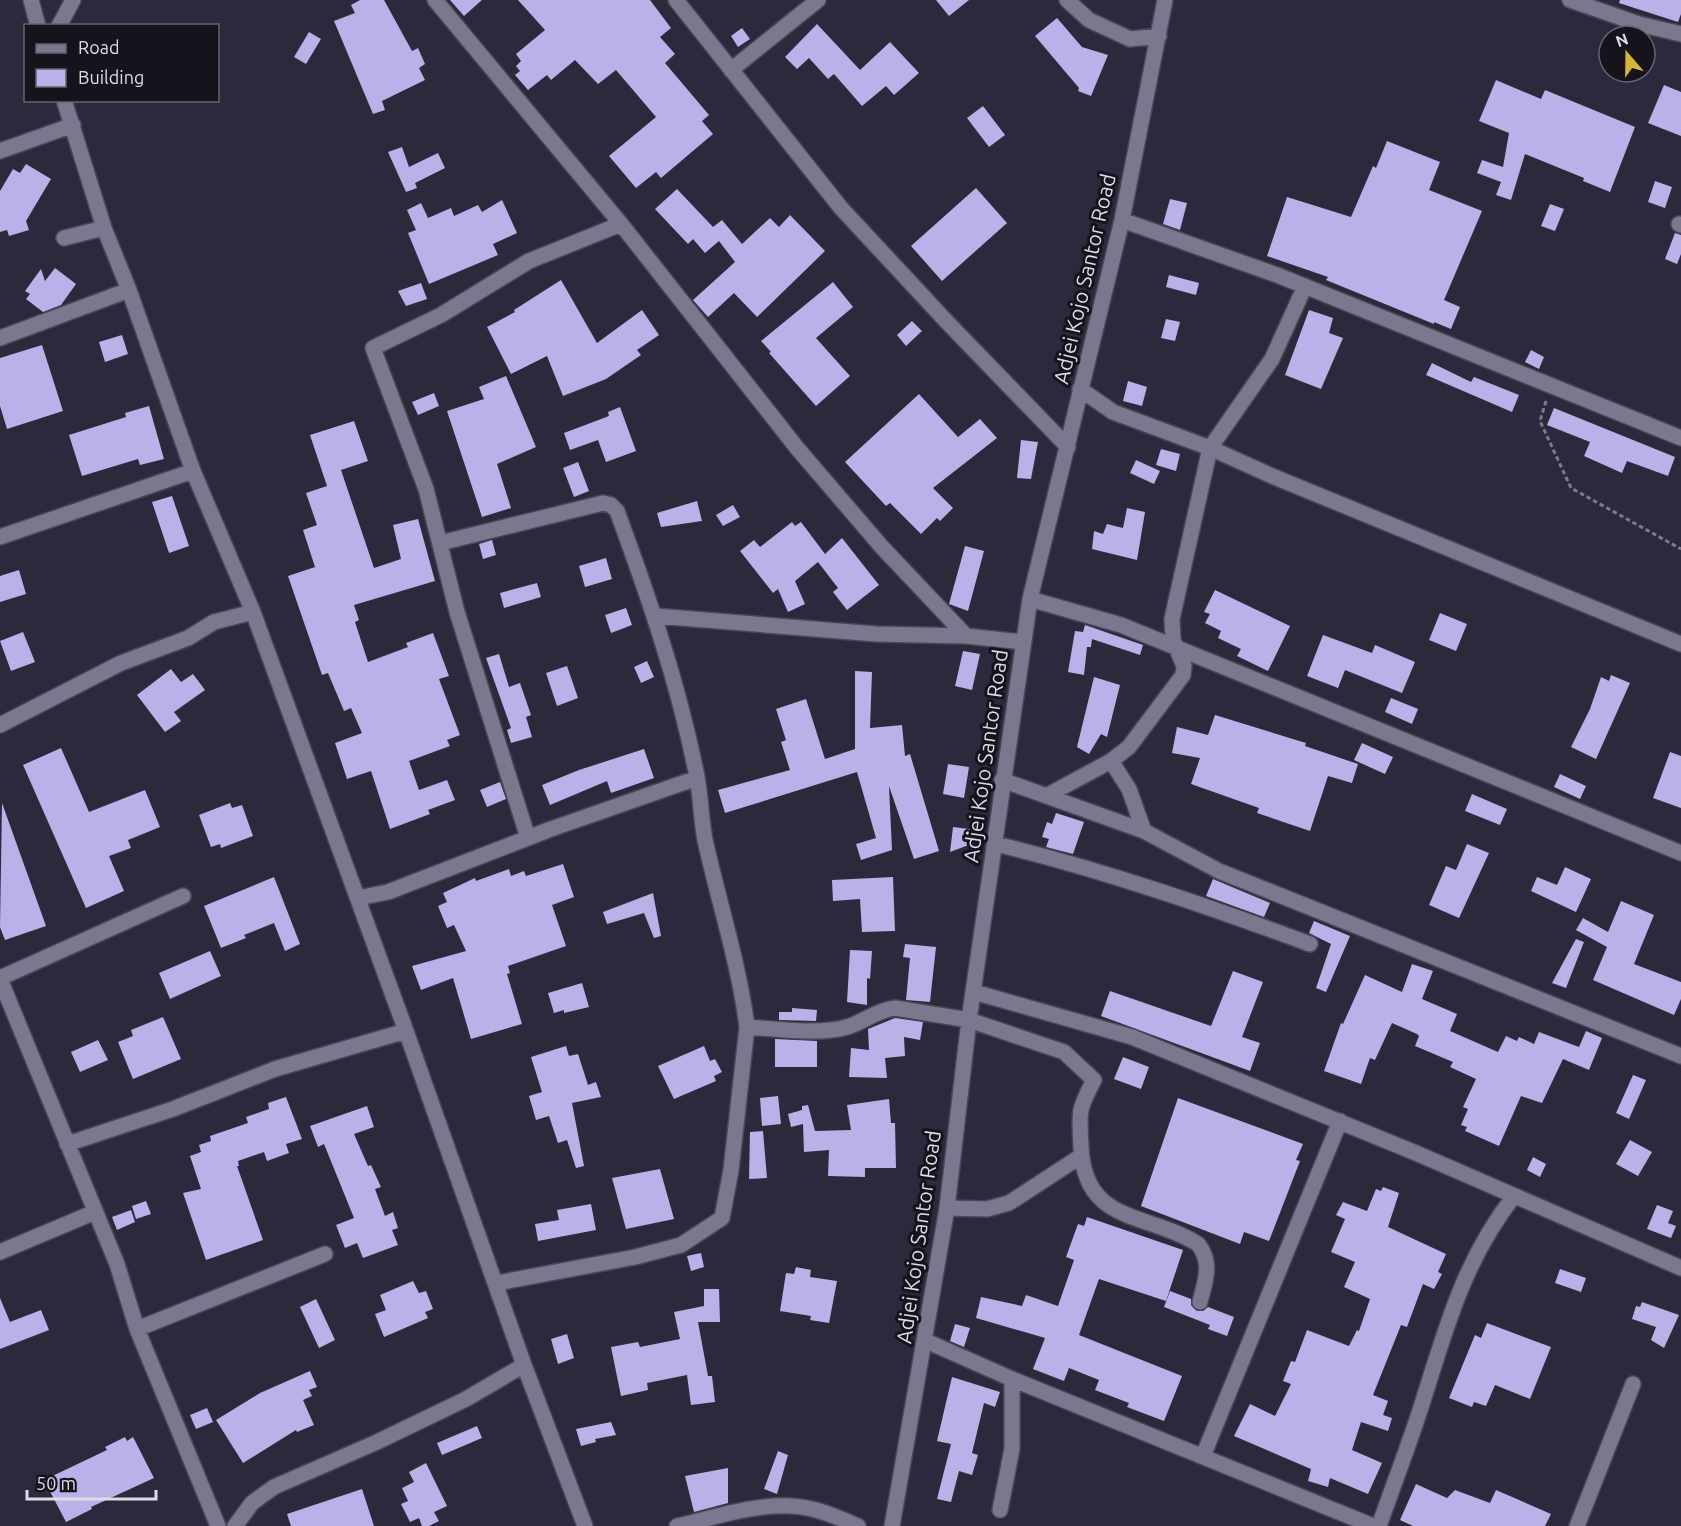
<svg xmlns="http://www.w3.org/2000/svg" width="1681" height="1526" viewBox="0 0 1681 1526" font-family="Ubuntu,sans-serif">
<rect width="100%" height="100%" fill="#2d293c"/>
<path fill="#bbb0e8" d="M360,0h24l28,51 6,-3 7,16 -6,4 6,12 -43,21 3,9 -12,4 -39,-93 21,-8 -4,-8z
M450,0h32l-18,16z
M518,0h132l21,28 -11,9 15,17 -10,9 44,52 -7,6 11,13 -52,44 -5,-6 -20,16 -27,-32 47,-39 -40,-47 -18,14 -23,-24 -24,20 -4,-5 -19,15 -13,-15 5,-4 -4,-5 5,-5 -5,-7 29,-24z
M936,0h33l-20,16z
M1620,0h61v14l-3,8 -59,-19z
M1057,18l25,29 26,8 -17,41 -13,-5 1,-3 -44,-52z
M817,24l43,46 30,-28 29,31 -25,22 -8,-9 -24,20 -28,-32 -6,5 -19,-21 -12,11 -12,-12z
M742,28l8,11 -12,8 -7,-11z
M309,32l12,7 -15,25 -12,-7z
M1496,80l45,19 4,-9 90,37 -25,65 -27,-11 1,-3 -59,-24 -14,46 -15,-5 5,-13 -24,-9 5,-13 21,7 6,-34 -30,-12z
M1664,85l17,7v44l-33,-13z
M983,106l22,29 -16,12 -22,-29z
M1387,141l53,21 -11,28 53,21 -38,89 16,7 -9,22 -17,-7v2l-108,-44 2,-3 -61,-21 20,-59 64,20 22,-51 3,2z
M402,147l7,20 29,-14 7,15 -30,15 2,5 -11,4 -18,-40z
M26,164l25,15 -25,42 3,9 -20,6 -2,-6 -7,2v-41l13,-22 7,4z
M1655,181l17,6 -7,21 -17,-6z
M976,188l31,35 -65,58 -31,-35z
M677,189l36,38 9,-7 20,24 28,-26 9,9 11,-12 35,36 -68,66 -23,-24 -26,24 -15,-17 42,-38 -16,-21 -14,12 -12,-14 -5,5 -33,-35z
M1170,199l17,4 -7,27 -17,-6z
M502,200l15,33 -24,11 5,11 -69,29 -21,-51 8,-3 -9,-20 14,-7 7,15 23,-10 3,8 24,-11 4,7z
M1550,204l14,5 -9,22 -14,-5z
M1675,233l6,2v19l-4,10 -12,-5z
M55,268l21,16 -15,21 -18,7 -17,-13 4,-5 -5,-3 16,-22 4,12z
M1169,275l30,8 -3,12 -30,-8z
M561,280l36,63 45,-33 17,25 -22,15 4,5 -35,24 -43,17 -16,-40 -36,18 -24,-47 28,-15 -1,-2z
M833,282l20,25 -37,31 34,38 -34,30 -47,-53 2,-1 -10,-11z
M421,283l6,16 -21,7 -8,-15z
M1309,310l24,8 -4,15 14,5 -22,51 -36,-14z
M1166,319l14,3 -5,19 -14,-3z
M912,321l10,10 -16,15 -9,-11z
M122,335l6,19 -23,8 -6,-20z
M42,345l21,66 -56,18 -7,-23v-48z
M1531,350l13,7 -5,12 -14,-7z
M1432,363l39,19 3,-5 45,18 -7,17 -86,-37z
M506,376l30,71 -39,17 14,44 -29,9 -35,-106 37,-12 -5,-12z
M1128,381l19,6 -5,19 -19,-5z
M434,393l5,13 -21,9 -6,-13z
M919,394l39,43 22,-18 17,19 -64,50 20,20 -13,13 -3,-3 -16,16 -31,-31 -4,3 -41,-44z
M149,406l15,53 -24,6 -2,-6 -56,17 -13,-41 57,-18 -1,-4z
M620,407l16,44 -30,11 -8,-22 -28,10 -6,-17 45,-17 -1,-4z
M1554,408l121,49 -7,19 -41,-15 -5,12 -38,-17 6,-14 -43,-17z
M354,421l14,40 -27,9 33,98 27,-9 -8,-34 25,-6 17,62 -81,24 5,15 -4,2 13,40 40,-15 -2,-4 27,-10 16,43 -10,3 21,56 -13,5 3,6 -41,15 10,29 28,-10 8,20 -27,10 2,4 -40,15 -19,-58 -24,8 -12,-36 27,-10 -11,-25 -7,3 -16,-38 -6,2 -34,-99 27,-9 -12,-37 14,-5 -11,-32 21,-7 -17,-51z
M1021,440l17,2 -7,37 -14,-1z
M1161,449l19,5 -4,17 -20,-6z
M1136,460l24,11 -6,13 -24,-11z
M578,462l11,29 -15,6 -11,-29z
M172,496l17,50 -20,7 -17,-51z
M697,501l5,20 -41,6 -4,-14z
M733,505l7,12 -17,9 -7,-11z
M1127,508l18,4 -8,48 -45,-11 2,-18 9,3 4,-10 16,4z
M792,522l3,4 6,-4 24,32 17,-16 37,47 -32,25 -14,-18 5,-4 -20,-26 -23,19 10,23 -17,8 -10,-23 -5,4 -33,-42 14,-11 6,7z
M492,540l4,15 -13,4 -4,-15z
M965,546l19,5 -16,60 -19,-7z
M606,558l6,21 -27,8 -6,-21z
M19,570l7,24 -26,8v-26z
M537,583l4,14 -37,11 -4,-15z
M1215,590l75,36 -22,45 -31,-15 4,-7 -23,-11 3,-7 -16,-8 5,-9 -6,-2z
M626,608l6,17 -21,8 -6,-18z
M1440,613l27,11 -11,27 -27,-11z
M1085,625l58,20 -3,10 -48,-16 -1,8h-4l-3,28 -16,-3 7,-41 8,1z
M23,632l12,30 -24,9 -11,-30z
M1323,635l49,18 3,-8 40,17 -13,31 -57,-23 -7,18 -31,-12z
M963,651l17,3 -8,36 -17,-4z
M499,654l10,33 11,-4 11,32 -5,2 6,20 -21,6 -4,-13 4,-2 -25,-70z
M647,661l7,16 -13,6 -7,-16z
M567,666l11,32 -21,8 -11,-33z
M171,669l10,13 12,-8 12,16 -31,22 7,9 -16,11 -28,-37z
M855,671l17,1 -2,56 32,-3 3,31 5,-2 29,97 -25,8 -25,-73 3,64 -31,10 -5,-16 20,-6 -19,-66 -132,41 -7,-23 72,-20 -9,-28 5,-2 -10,-31 30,-10 19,60 30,-10z
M1611,675l19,8 -34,76 -25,-12 19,-38 11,-32 8,4z
M1094,677l26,8 -13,52 -6,-3 -12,20 -12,-7z
M1391,698l27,11 -6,15 -27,-12z
M1215,715l91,28 -1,3 53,18 -6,19 -24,-7 -18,55 -53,-18 2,-5 -68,-24 9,-26 -28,-5 5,-26 31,8z
M1362,743l31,14 -8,17 -31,-14z
M61,748l28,64 56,-22 15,37 -32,13 3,8 -22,8 15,35 -38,17 -63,-143z
M644,749l10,29 -43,15 -4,-12 -57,24 -8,-20 37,-15z
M1670,752l11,4v52l-28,-10z
M948,764l21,3 -5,31 -21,-4z
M1560,774l26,12 -6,13 -26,-12z
M500,782l6,17 -19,8 -7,-17z
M1472,794l35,15 -7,16 -35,-14z
M2,803l44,123 -41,14 -5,-13z
M230,803l2,5 10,-3 11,31 -32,12 -1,-4 -9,3 -12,-32z
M1056,813l28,9 -11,32 -27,-7 3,-8 -7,-2 5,-15 5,2z
M953,827l24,3 -3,17 -8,-1 -16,6z
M1467,844l22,9 -30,65 -30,-13 17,-39 10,4z
M563,864l11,33 -22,8 14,41 -58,20 2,7 -3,1 15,50 -51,15 -18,-61 -32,12 -9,-24 54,-15 -12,-26 -7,3 -9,-22 9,-4 -4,-9 32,-15 1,3 33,-12 2,7 13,-5 2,5z
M1565,867l26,12 -15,33 -45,-21 6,-14 20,8z
M274,877l26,67 -15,7 -11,-28 -30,12 2,3 -25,10 -17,-42z
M893,877l2,54 -33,1 -2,-33 -27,2 -1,-21z
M1213,879l57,24 -6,14 -58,-21z
M653,893l8,43 -7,2 -10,-25 -37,11 -4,-12z
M1621,901l33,14 -20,49 47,18v17l-7,16 -81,-35 14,-33 -31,-17 7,-12 25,14z
M1314,921l36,15 -24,56 -10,-4 15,-44 -22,-11z
M1576,939l8,3 -18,46 -14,-5z
M905,944l31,3 -6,55 -24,-2 4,-42 -7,-1z
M850,950l22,1 -2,28 -3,-1v27l-20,-3z
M210,951l11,25 -51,23 -11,-26z
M1412,964l21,7 -11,28 35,15 -7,17 48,21 8,-16 11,5 2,-4 15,7 5,-12 40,15 7,-16 16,7 -13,32 -26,-11 -21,44 -21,-7 -22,50 -34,-15 2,-4 -6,-2 7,-16 -5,-2 13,-28 -26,-12 3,-5 -38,-16 4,-10 -2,-2 -25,-11 -17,37 -5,-2 -9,26 -37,-13 17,-48 2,1 22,-49 37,17z
M1233,971l30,11 -21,55 18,6 -10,28 -149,-55 9,-25 101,35z
M582,983l7,24 -25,6v-3l-10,3 -6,-20z
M792,1008l25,2 -1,11 -37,-1v-8h13z
M163,1017l18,42 -48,20 -15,-37 15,-6 -2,-6z
M895,1018l28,4 -3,18 -16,-3 1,19 -20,2 2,20 -38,-1 2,-29 18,2 -1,-21z
M775,1039l42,2v26h-42z
M98,1040l10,20 -28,12 -9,-20z
M566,1046l3,10 9,-2 10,31 8,-3 5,15 -29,6 12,63 -8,2 -9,-28 -9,3 -9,-27 -13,4 -7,-24 13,-4 -11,-35z
M704,1046l6,15 5,-2 7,13 -8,4 2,5 -42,18 -16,-33z
M1123,1057l26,10 -8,22 -27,-10z
M1633,1075l13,5 -17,39 -13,-6z
M778,1096l3,28 -19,2 -2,-28z
M286,1097l16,42 -16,5 3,9 -22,8 -3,-9 -26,9 1,5h-2l26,74 -57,20 -23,-67 18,-4 -11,-33 11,-4 -2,-7 12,-4 -1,-5 38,-13 -2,-6 23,-8 -1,-6z
M1178,1098l125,46 -7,16 4,1 -31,80 -25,-9 -4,12 -99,-38z
M889,1099l2,24h4l1,45h-31v9l-37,-1 1,-26 -25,2 -1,-28 -12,3 -3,-13 14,-4v-4l6,-1 7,26 36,-1 -4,-25z
M367,1106l7,21 -20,7 14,32 3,-1 10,22 -6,2 10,27 8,-4 5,16 -6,2 6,15 -35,13 -6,-15 -12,5 -9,-23 18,-7 -30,-74 -6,3 -8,-21z
M763,1131l4,47 -18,1 1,-47z
M1630,1140l22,12 -14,24 -22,-12z
M1533,1157l13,7 -6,13 -13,-7z
M660,1169l14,50 -48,10 -14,-51z
M1383,1187l16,6 -11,34 58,27 -8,18 4,2 -8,15 -11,-5 -16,43 -6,-2 -28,70 15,6 -5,14 9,3 -4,13 -27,-9 -9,28 30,13 -14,31 -38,-16 -2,9 -20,-6 3,-12 -77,-33 16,-32 25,12 16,-32 -8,-3 8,-20 4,1 12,-32 42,16 8,-16 2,1 11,-32 -26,-12 11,-25 -24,-10 14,-33 -9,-4 7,-13 24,9 9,-22 5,2z
M146,1201l5,13 -15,5 -4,-13z
M591,1204l5,26 -58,11 -3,-17 24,-4 -2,-10z
M1657,1205l16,6 -5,12 8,3 -5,12 -24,-9z
M131,1210l4,12 -18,8 -5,-13z
M1087,1217l96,33 -17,51 -67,-22 -20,56 103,41 -18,45 -37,-14 2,-4 -34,-13 4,-10 -30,-12 -5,13 -31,-12 12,-31 -69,-20 5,-21 41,9 4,-11 32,11 16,-46 -8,-3 12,-33 6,2z
M701,1253l3,14 -13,4 -4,-15z
M796,1267l15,3 -1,7 27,4 -8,42 -19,-3 1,-4 -31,-5 6,-38 8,1z
M1560,1269l26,9 -5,14 -26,-9z
M413,1281l6,12 7,-2 7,18 -8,3 3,6 -44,19 -9,-23 11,-4 -6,-15z
M704,1289h15l1,33h-22l10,54h4l3,26 -24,3 -4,-30 -40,8 1,7 -27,6 -10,-49 27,-5 2,5 40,-8 -6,-27 30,-6z
M1170,1291l21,8v6l6,6h6l5,-4 26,10 -7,19 -19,-7 2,-4 -46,-18z
M0,1298l10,24 31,-12 8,20 -49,19z
M316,1299l19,41 -16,8 -19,-41z
M1642,1302l37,13 -15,33 -13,-8 5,-13 -24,-8 4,-13 4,1z
M1487,1323l64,24 -21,52 -35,-14 -9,21 -12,-4 -2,5 -23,-9 26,-63 6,3z
M955,1324l15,4 -6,19 -14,-6z
M567,1334l7,24 -16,6 -7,-25z
M310,1371l7,16 -8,3 3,6 -9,4 11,25 -17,7 -1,-2 -53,33 -27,-43 44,-27z
M952,1377l48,15 -5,15 -11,-4 -12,50 6,2 -6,20 -13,-4 -8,31 -14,-3 14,-55 -14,-3z
M207,1408l6,14 -17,7 -6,-14z
M611,1422l5,13 -21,4 1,3 -15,4 -5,-17z
M477,1426l5,12 -40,17 -5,-12z
M125,1437l2,4 6,-4 21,41 -63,29 1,2 -26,13 -22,-42 63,-30 -2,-3z
M778,1451l10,4 -11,39 -13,-5z
M426,1463l21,43 -13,6 5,9 -10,5h-7l-3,-8 -9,4 -9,-18 7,-3 -6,-13 12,-6 -5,-10z
M728,1468v35l-34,9 -9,-36z
M1416,1484l31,14 8,-8 35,13 6,-13 55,24 -6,12h-132l-13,-6z
M362,1489l12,37h-83l-4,-12z"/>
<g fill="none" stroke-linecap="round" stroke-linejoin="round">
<g stroke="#4a4656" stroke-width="18">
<path id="minor" d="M31,0l7,26
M435,0l186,224 176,224 84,98 85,90
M676,0l165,208 106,114 121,125
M1067,0l22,20 41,19 29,-3
M1570,0l69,24 42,10
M59,26l14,-26
M731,70l87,-70
M64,100l40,128 25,62 64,181 60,141 153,419 118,334 61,161
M0,151l73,-26
M1122,220l155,55 404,163
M1679,224l2,1
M64,238l40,-10
M0,338l129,-48
M1080,389l33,23 97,36 62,28 409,168
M0,537l193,-66
M440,543l163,-40 8,2 6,6c32,87 62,174 80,266 4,21 4,42 8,63 14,63 34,124 42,187 29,2 73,8 100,0 17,-5 30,-17 48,-19l74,12 95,32 30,28c-16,30 -15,32 -13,66 3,79 66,66 117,98 15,19 7,37 2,58
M1030,599l91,26 560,228
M656,616l220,18 90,2 57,6
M0,725l121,-62 67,-25 26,-16 39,-10
M1002,780l142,51 75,40 462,185
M1048,795l63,-34
M1144,831l-15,-42 -18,-28 18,-14 54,-72 1,-9 -11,-26 -1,-21 38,-171 62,-89 33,-73
M528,838l-71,-226 -31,-123 -53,-141 68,-33 88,-54 92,-37
M996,844c107,26 211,62 314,100
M358,898l30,-6 163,-63 146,-51
M0,978l183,-82
M0,979l117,285 20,65 81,197
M974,992l158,45 284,116 265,115
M67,1144l106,-35 102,-40 131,-38
M947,1208l40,1 22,-6 72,-47
M0,1252l95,-40
M497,1283l138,-26 46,-12 41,-27 9,-48 16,-143
M137,1329l188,-75
M926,1341l86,38 361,147
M1203,1456l137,-335
M1000,1510l12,-61v-70
M235,1526l17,-23 22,-16 103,-45 89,-43 58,-34
M677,1526c36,-8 76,-22 114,-20 24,1 46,11 67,20
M892,1526l55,-318 22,-188 61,-421 92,-379 43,-220
M1379,1526c14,-40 30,-81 43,-122 24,-76 42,-144 92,-208
M1577,1526l56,-142"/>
</g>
<path stroke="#7d7a8a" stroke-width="3" stroke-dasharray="4.5 3" stroke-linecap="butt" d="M1546,401l-6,20 31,67 110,61"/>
<use href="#minor" stroke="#7b778e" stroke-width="15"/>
</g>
<g text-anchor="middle" stroke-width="6" stroke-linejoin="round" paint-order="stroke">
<g font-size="21" fill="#dedce9" stroke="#15131c">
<text transform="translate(1085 279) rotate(-77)" y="7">Adjei Kojo Santor Road</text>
<text transform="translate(986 756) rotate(-82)" y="7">Adjei Kojo Santor Road</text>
<text transform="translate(919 1237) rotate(-82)" y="7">Adjei Kojo Santor Road</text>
</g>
</g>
<rect x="24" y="24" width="195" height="78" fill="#15131c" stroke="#65636e" stroke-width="1.5"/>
<rect x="36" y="44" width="30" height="9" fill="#7b778e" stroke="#65636e" stroke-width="1.5"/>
<text x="78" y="54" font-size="18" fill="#dedce9">Road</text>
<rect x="36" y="69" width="30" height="18" fill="#bbb0e8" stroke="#65636e" stroke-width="1.5"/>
<text x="78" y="84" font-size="18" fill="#dedce9">Building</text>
<g transform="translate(1627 54) rotate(340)"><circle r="28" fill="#15131c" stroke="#65636e" stroke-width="1.5"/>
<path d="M0-4.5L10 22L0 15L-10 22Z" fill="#d3b635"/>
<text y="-9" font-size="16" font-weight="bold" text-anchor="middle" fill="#dedce9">N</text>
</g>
<path d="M27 1490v9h129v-9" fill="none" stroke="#dedce9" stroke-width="3"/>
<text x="36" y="1490" font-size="18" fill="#dedce9" stroke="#15131c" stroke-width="4.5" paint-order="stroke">50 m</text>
</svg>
